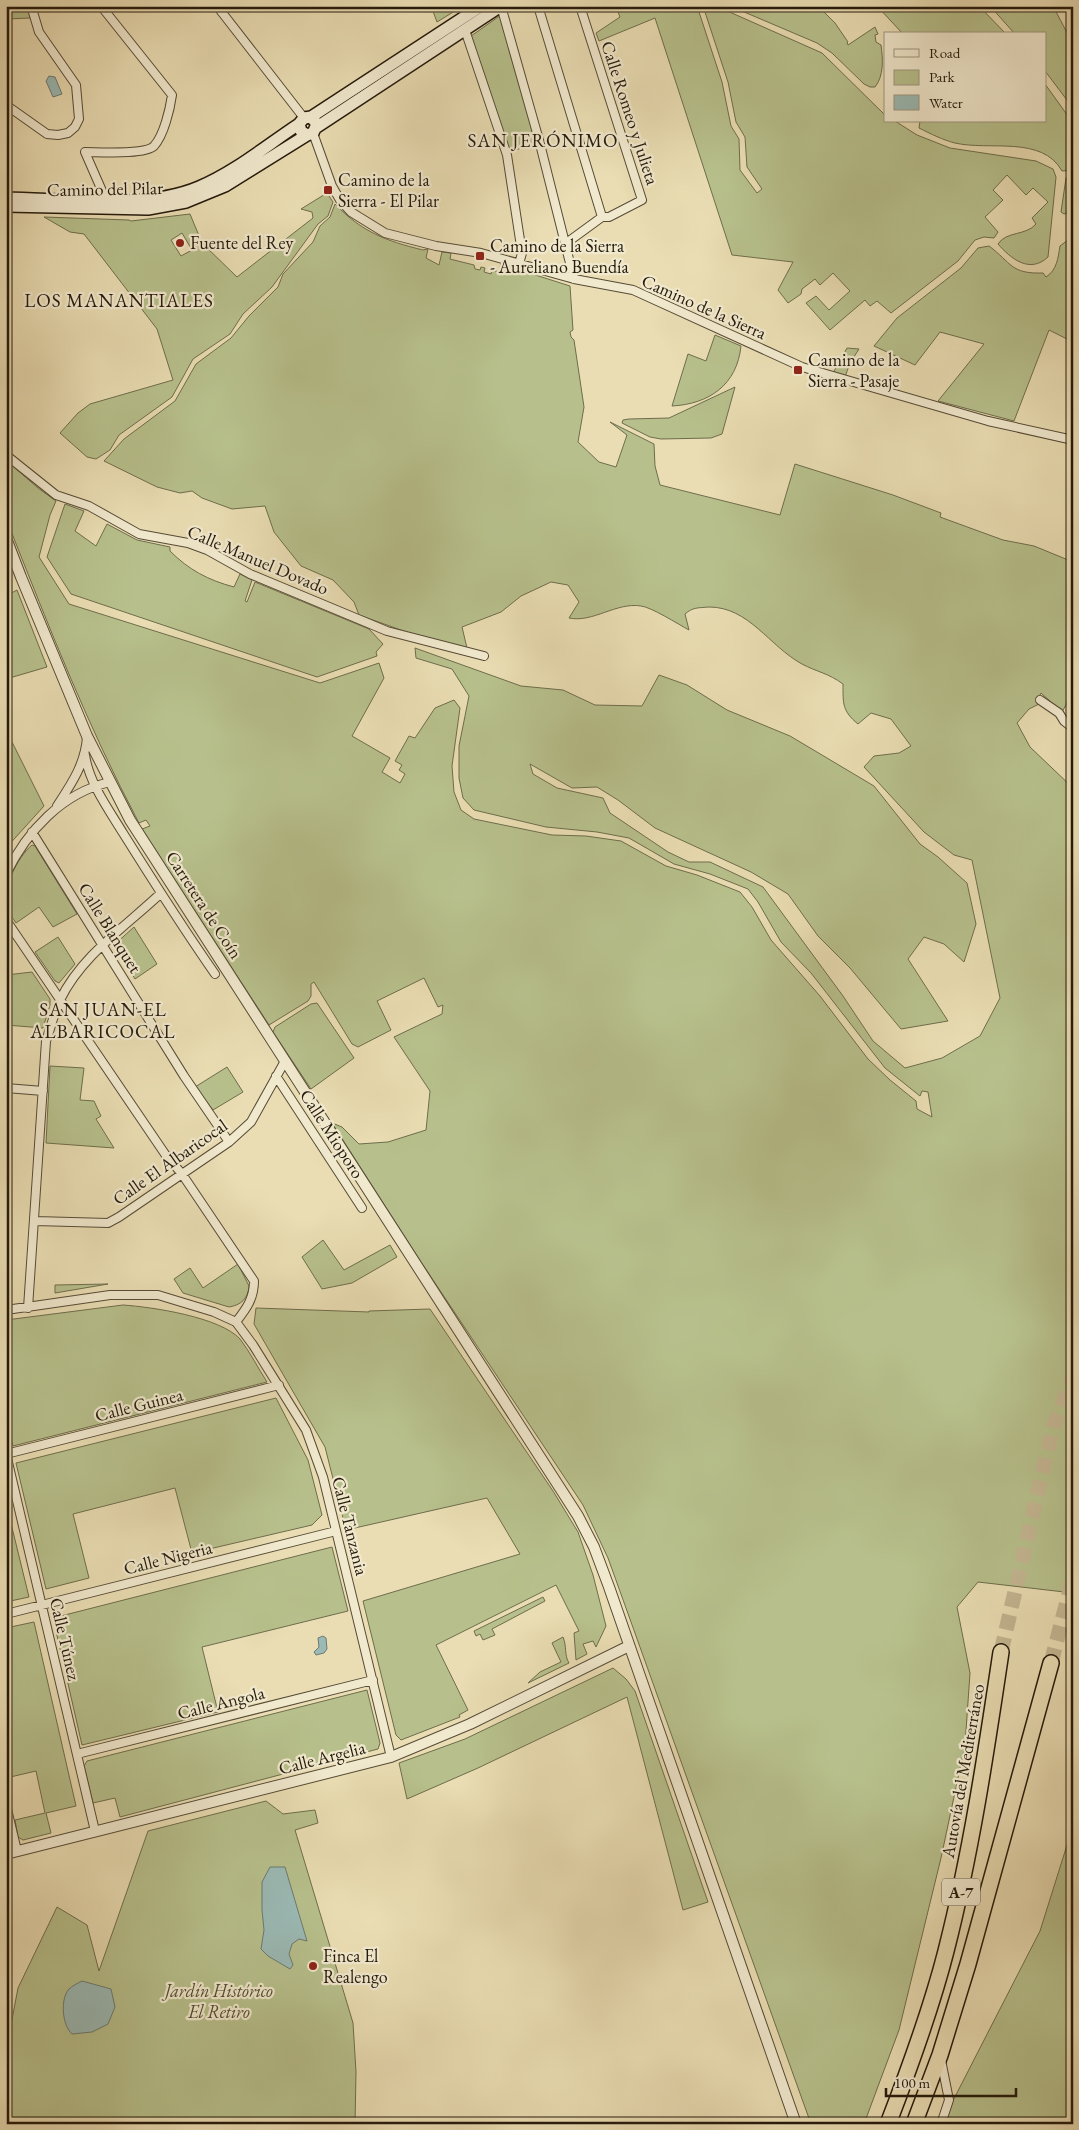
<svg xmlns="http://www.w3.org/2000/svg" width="1079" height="2130" viewBox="0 0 1079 2130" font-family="'EB Garamond',serif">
<rect width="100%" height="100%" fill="#eaddb3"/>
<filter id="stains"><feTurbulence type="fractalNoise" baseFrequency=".004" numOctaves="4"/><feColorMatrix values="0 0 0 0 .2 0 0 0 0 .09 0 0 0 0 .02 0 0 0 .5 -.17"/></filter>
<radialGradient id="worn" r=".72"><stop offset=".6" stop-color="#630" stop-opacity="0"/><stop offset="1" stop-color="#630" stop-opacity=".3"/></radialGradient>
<path fill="#b7c08c" stroke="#6e6d4c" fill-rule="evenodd" d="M6,6h23l1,12 -24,1z
M431,6h32l-26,16z
M631,6h66l25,76 9,44 8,13 1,31 17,23 5,-4 -15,-22 -2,-30 -9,-15 -8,-40 -25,-76h13l106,47 63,62v6h10l22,14 33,13 86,13 17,8 3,8 -8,80c-18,17 -37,2 -50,-13 8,-13 28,-8 38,-20l-4,-6 16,-16 -15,-14 -7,7 -19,-20 -14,15 10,10 -18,17 13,15 -4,6 -10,-1 -9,3 -17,21 -67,52 -14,-12 -7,5 -5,-6 -35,30 -24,-27 10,-7 13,14 21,-19 -17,-18 -13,12 -5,-6 -13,10 -1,5 -13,9 -10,-13 15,-28 -61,-7 -77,-237 -56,23 -3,-8 24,-16 -2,-5z
M730,6h88l17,17 13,19 -1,1 1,2 27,-18 3,7 -3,1 1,7 5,3c2,14 3,31 -6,42h-5l-6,-3 -32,-31 -15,-10z
M877,6h102l27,28h-103z
M990,6h63l20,38v64l-28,-37v-37h-30z
M501,15l35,126 -26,12 -39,-117z
M1045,84l28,39v47l-11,1c-20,-36 -73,-20 -107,-28 -12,-3 -24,-9 -36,-15l1,-7h125z
M1066,178l7,1v11l-3,3 -3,20 -3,1 -3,-2z
M327,193l6,9 -5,14 -10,8 -46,63 -29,27 -13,20 -37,25 -21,38 -53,38 -9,15 -14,9 -9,-2 -27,-24 18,-20 12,-9 83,-24 -16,-51 -73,-95 -14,-2 -26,-15 85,3 2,1 59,-7 12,29 35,34 76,-59 -1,-6 -11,-3zM182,233l10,17 -11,6 -10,-16z
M335,204c27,28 51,37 88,46l5,-1 -2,9 13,7 3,-13 9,1 -1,6 24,6 1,4 5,1 1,-3 4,1 -1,4 7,2 1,-4 7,2 2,-8 69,22 3,44 -3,2 1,5 3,3 10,67 -6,35 21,20 17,5 11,-32 -17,-13 44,22 1,22 5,19 120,30 15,-51 98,31 48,18 -1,4 63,23 31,6 39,16v130l-11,20 -21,-19 -4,8 2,3 -10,5 -12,14 13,24 43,41v805l-95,-11 -21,25 13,66 -5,72 -24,113 -42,172 -35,94h-53l-180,-502 -23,-64 -25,-53 -162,-243 -89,-139 10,4 17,17 29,-2 38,-12 4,-39 -36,-54 48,-23 1,-9 -5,2 -14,-29 -47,23 14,29 -33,17 -6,-3 -38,-62 -3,2v12l-3,5 -39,24 -127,-196 8,-3 -4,-6 -7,3c-51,-96 -90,-196 -130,-297l-3,-10v-56l32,28 18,13 -6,14 -11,42 30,47 251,79 59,-20 5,15 -32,58 38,22 -8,14 18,11 5,-9 -6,-4 3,-5 -7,-4 14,-25 6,2 20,-30 19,-8 6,8 -8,58 2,26 7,18 13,9 78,16 34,1 35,5 45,25 31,9 43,17 12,15 19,33 49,56 48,63 22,21 26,21 1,8 15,8 -4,-25 -6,-1 -2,5 -35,-28 -74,-95 -30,-31 -23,-40 -10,-13 -38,-15 -36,-10 -45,-26 -32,-6 -51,-5 -72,-17 -11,-12 -4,-20v-32l10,-50 -17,-27 -36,-11 -1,-10 106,38 42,4 32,15 47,1 17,-31 28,10 40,25 63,26 84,50 46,58 18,13 29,26 9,41 -12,38 -20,-18 -20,-7 -16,22 40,62 -47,8 -51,-61 -32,-32 -30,-42 -37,-22 -96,-44 -37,-28 -21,-13 -25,1 -42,-24 3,10 24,14 46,10 7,15 58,39 21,10h21l53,25 80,109 30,45 32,27 37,-10 38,-22 20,-38 -28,-138 -18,-5 -30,-23 -60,-65 10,-11 25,-3 12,-7 -20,-27 -20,-6 -13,11c-16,-13 -15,-21 -15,-40 -15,-11 -26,-12 -41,-20 -33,-18 -53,-57 -93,-57 -11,1 -16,0 -24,7l4,16c-11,-6 -38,-23 -48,-24 -25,-4 -48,17 -72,12l10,-16 -11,-17 -17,-3 -30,14 -20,16 -39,15 5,21 -55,-14 -53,-19 -5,-13 -21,-22 -32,-14 -27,-34 -9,-26 -33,3 -30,-11 -10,-7 -12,2 -23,-6 -53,-26 20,-22 51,-38 21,-37 35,-26 18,-22 29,-29 5,-13 30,-32 7,-16 10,-9z
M1068,240l5,4v98l-24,-12 -35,91 -76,-20 46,-57 -44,-12 -25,33 -41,-19 23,-28 64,-50 17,-20 11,-2c23,17 21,28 54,27l3,4c11,-7 12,-19 14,-31z
M715,335l26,11c-4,39 -32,58 -69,60l16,-52 18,7z
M847,348l12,1 -9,14 -5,14 -12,-4z
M735,387l-13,47 -11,4 -50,1 -11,-2 -28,-14 1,-3 6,-1 40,-1z
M65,504l19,7 -9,20 21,15 11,-22 30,16 33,7v4c19,19 38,29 64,36l6,-13 12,6 -7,21 2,1 8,-20 114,47 14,15 -7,8 1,4 -60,21 -246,-83 -24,-37z
M17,590l30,77 -41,12v-83z
M6,730l38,76 -38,42z
M32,845l3,1 42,68 -24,13 -14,-20 -23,16c-3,-5 -7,-9 -9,-14 -7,-17 11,-53 25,-64z
M134,927l23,37 -22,15 -21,-34z
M58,937l17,27 -16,19 -4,-2 -20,-29z
M32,972l18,27v6l-7,23 -37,-3v-50z
M317,1003l37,55 -43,31 -38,-57 2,-5 36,-23z
M50,1066l34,2 -4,32 14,1 7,15 -5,3 18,29 -68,-5z
M227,1067l16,25 -30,18 -18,-23z
M323,1240l21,30 46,-25 7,12 -45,26 -30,6 -20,-32z
M238,1264l11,22c-1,13 -8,19 -20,21l-46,-14 -9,-14 16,-11 13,20z
M108,1284l-53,9v-8z
M123,1305c29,2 97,12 117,34 10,13 18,29 27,43l-254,64 -7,-26v-100z
M256,1308l113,4v-1l61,-2 123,182 25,41 15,43 13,51 -10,21 -3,-6 -10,3 4,10 -11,6 -2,-27 5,-2 -23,-46 -120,60 32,65 -9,5 1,2 -59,23 -5,-5 -33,-134 157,-47 -33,-56 -141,32 -21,-83 -71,-123z
M276,1398l32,62 14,55 -10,10 -120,28 -17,-65 -102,26 16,64 -43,11 -30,-126z
M6,1503l23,94 -23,5z
M332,1547l16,64 -146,36 16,65 -136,33 -29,-127z
M543,1597l2,4 -53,28 3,6 -12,5 -3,-6 -4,2 -2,-5z
M34,1622l42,184 -30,7 5,20 -28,7 -5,-3 -3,-17 30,-7 -9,-42 -30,7v-150z
M563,1637c4,9 1,18 6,26l-41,20 12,-11 21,-10 -9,-19z
M613,1668l13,11 9,12 73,211 -25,8 -56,-213 -149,71 -71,31 -8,-36 66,-24z
M367,1690l13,53 -2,6 -258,68 -5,-19 -22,5 -9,-37 3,-5z
M266,1801l17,13 32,-4 3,13 -23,7 58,193 3,49 -1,52h-349v-89h3l9,-47 39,-81 30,18 12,46 49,-140z
M1073,1826v298h-132l99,-193z"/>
<path fill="#9bbab5" stroke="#6c7a71" d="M49,76l6,1 7,17 -9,3 -7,-16z
M323,1636l3,2 1,11 -3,4 -8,2 -2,-3 5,-5 -1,-9z
M270,1867h15l22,74 -8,-2 -7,5 -3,10 4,11 -3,4 -22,-13 -7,-7 3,-19 -2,-20v-28z
M82,1981l29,8 4,18 -7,17 -16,8 -20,2c-10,-9 -12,-35 -3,-45 3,-3 9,-6 13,-8z"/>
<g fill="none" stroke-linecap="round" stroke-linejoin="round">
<path stroke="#c3b692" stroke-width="15" stroke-dasharray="15 8" stroke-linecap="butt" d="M1001,1652l52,-225 20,-50
M1051,1663l22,-85"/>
<g stroke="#564b36" stroke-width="10">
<path id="minor" d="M101,6l71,89c-2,14 -8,40 -18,51 -9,9 -55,6 -69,6l21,48
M217,6l87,112
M501,6l38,134 35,139
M538,6l64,211
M465,30l42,125 15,98 -3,11
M6,105l41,29 11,1 10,-2 7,-6 4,-8 -3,-34 -37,-53 -6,-20v-6
M313,133l19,53 8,14 11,12 34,21 51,13 45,7 93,26 59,11 169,77 186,54 85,19
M565,244l37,-27h7l33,-17 -62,-194
M6,455l50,40 33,11 50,28 49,9 19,7 43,24 137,57 97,25
M1073,527v5
M1040,700l19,13 5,8 9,7
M85,755c4,28 24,55 38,78 30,48 60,95 92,141
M57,806c15,-23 28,-42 30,-69
M32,832l152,244 45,66
M6,874c21,-43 56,-81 104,-92
M6,920l159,234 17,20 72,107c0,18 -8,28 -18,41
M276,1076l86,132
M6,1088l37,3
M35,1221l73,2 11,-6 110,-75 22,-20 34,-61
M28,1308l18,-267c5,-14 8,-28 14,-41 22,-45 65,-73 100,-106
M6,1310l104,-15h48l56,17 22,10 17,23 53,85 17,47 68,280
M6,1614l330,-83
M77,1754l296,-74
M6,1805l11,46
M95,1831l-89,-377 273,-69
M941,2124l8,-24 -8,-40"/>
</g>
<g stroke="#564b36" stroke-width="12">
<path id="tertiary" d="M6,538l15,39 66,159 43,84 448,696 16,31 15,40 187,537
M6,1854l385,-97 79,-33 159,-78"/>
</g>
<g stroke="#251a0c" stroke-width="14">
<path id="secondary" d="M311,117l170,-111
M317,127l184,-121
M6,198c59,1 139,12 193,-11 36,-15 68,-42 100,-63
M6,206l142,3 38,-7 39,-16 82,-51 6,-2 4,-9 -6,-7 -7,1 -5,6 2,7 6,4"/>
</g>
<g stroke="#251a0c" stroke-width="18">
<path id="motorway" d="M888,2124c22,-57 43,-114 58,-173 25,-98 40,-198 55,-299
M914,2124l26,-69 28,-91 83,-301"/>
</g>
<use href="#minor" stroke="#f1e9ce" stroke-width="8"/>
<use href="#tertiary" stroke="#f1e9ce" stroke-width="10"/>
<use href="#secondary" stroke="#f1e9ce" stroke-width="11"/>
<use href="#motorway" stroke="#eaddb3" stroke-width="15"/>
</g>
<g fill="#8f2418" stroke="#f1e9ce" stroke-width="2">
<rect x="323" y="185" width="10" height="10" rx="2.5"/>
<circle cx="180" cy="243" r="5"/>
<rect x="475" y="251" width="10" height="10" rx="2.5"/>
<rect x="793" y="365" width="10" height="10" rx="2.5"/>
<circle cx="313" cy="1966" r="5"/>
</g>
<g text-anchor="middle" stroke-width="4.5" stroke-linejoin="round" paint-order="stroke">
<rect fill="#f1e9ce" stroke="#625846" stroke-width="1" x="942" y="1878.5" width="38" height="27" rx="4"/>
<g font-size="16" font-weight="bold" fill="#251a0c">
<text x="961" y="1898">A-7</text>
</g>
<g font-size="18" fill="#251a0c" stroke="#f1e9ce">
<text transform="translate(630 113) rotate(72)" y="6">Calle Romeo y Julieta</text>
<text transform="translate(105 189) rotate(-1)" y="6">Camino del Pilar</text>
<text transform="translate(704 307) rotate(24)" y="6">Camino de la Sierra</text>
<text transform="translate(258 560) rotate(23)" y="6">Calle Manuel Dovado</text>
<text transform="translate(204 905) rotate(57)" y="6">Carretera de Coín</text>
<text transform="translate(110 928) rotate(58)" y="6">Calle Blanquet</text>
<text transform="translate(332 1134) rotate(57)" y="6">Calle Mioporo</text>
<text transform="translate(170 1162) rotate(-35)" y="6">Calle El Albaricocal</text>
<text transform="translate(139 1405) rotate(-14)" y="6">Calle Guinea</text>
<text transform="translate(350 1526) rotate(76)" y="6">Calle Tanzania</text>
<text transform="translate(168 1558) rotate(-14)" y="6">Calle Nigeria</text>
<text transform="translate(65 1639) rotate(77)" y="6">Calle Túnez</text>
<text transform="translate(221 1703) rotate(-14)" y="6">Calle Angola</text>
<text transform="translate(322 1758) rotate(-14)" y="6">Calle Argelia</text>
<text transform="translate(963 1771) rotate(-80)" y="6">Autovía del Mediterráneo</text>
</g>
<g font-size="18" fill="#251a0c" stroke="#f1e9ce" text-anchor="start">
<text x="338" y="186">Camino de la<tspan x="338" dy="21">Sierra - El Pilar</tspan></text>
<text x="190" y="249">Fuente del Rey</text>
<text x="490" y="252">Camino de la Sierra<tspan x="490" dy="21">- Aureliano Buendía</tspan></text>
<text x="808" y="366">Camino de la<tspan x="808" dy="21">Sierra - Pasaje</tspan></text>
<text x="323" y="1962">Finca El<tspan x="323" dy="21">Realengo</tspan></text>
</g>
<g font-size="18" font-style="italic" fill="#514c32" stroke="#f1e9ce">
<text x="219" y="1997">Jardín Histórico<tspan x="219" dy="21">El Retiro</tspan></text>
</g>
<g font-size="19" letter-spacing="1" fill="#251a0c" stroke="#f1e9ce">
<text x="543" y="147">SAN JERÓNIMO</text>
<text x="119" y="307">LOS MANANTIALES</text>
<text x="103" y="1016">SAN JUAN-EL<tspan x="103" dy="22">ALBARICOCAL</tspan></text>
</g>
</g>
<rect width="1079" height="2130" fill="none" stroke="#eaddb3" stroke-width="25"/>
<rect x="8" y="8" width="1064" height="2115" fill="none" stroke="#251a0c" stroke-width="2.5"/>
<rect x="12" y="12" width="1054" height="2105" fill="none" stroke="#251a0c"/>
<rect x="884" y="32" width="162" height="90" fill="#f1e9ce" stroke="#9f9680"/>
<rect x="894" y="49" width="25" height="8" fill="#f1e9ce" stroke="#9f9680"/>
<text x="929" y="58" font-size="15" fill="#251a0c">Road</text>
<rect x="894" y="70" width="25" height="15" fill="#b7c08c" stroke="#9f9680"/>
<text x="929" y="82" font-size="15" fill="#251a0c">Park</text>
<rect x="894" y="95" width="25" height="15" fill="#9bbab5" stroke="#9f9680"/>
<text x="929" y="108" font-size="15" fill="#251a0c">Water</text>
<path d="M886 2088v8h130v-8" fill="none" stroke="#251a0c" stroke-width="2.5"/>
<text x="894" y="2088" font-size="15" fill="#251a0c" stroke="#f1e9ce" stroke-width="4" paint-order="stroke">100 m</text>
<rect width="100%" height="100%" filter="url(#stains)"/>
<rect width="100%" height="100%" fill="url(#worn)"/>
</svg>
